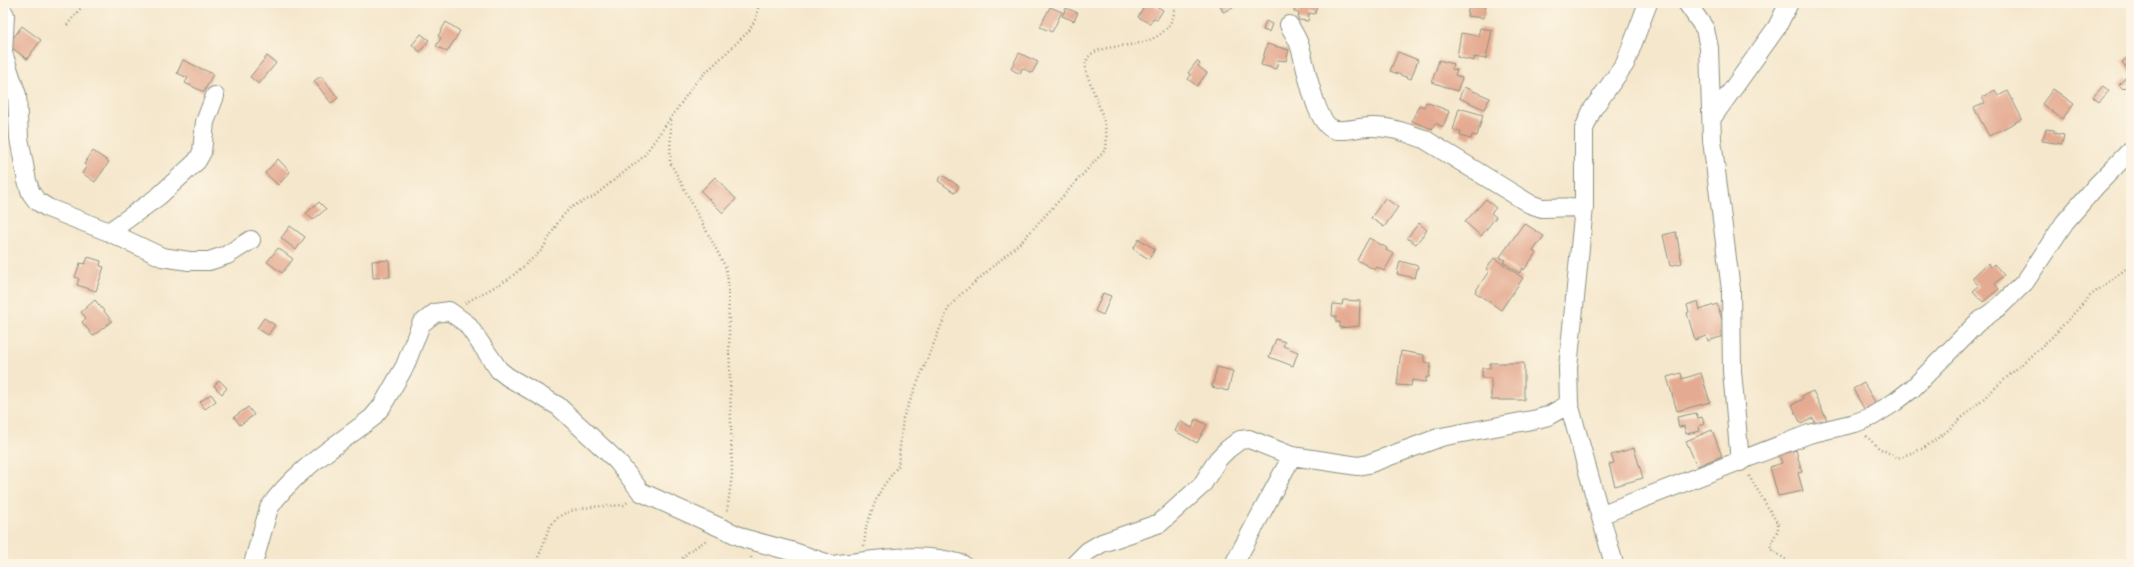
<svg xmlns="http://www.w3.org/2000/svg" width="2134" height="567" viewBox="0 0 2134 567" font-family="'Patrick Hand',sans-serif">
<rect width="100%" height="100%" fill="#fcf5e5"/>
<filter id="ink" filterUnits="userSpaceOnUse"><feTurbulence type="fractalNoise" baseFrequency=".025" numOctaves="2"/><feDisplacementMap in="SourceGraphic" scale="8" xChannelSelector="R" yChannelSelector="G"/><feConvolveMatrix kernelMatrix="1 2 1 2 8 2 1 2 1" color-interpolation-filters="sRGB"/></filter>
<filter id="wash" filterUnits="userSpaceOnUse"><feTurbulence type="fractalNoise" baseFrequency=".012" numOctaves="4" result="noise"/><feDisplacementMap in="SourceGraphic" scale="16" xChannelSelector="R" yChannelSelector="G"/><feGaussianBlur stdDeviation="0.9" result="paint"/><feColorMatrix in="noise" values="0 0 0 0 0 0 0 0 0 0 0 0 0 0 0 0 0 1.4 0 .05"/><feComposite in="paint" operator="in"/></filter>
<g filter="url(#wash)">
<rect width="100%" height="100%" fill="#f5e7cc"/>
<g id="blocks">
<path fill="#e5ab92" d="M1146,3h5l12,7 -6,10 -4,-2 -3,6 -12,-7z
M1219,3h12l2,5 -10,4z
M1296,3l21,2 -2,9 -6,-1 -1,8 -10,-1 1,-7 -5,-1z
M1469,3h17l-2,15 -17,-2z
M1050,7l12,5 -10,20 -12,-5z
M1066,8l12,5 -4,8 -12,-5z
M1266,21l6,3 -3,8 -6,-2z
M446,22l14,9 -13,21 -11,-6 5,-8 -3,-2z
M22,26l19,14 -14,19 -19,-14z
M1480,28l12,2 -6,29 -12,-2v4l-17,-4 4,-24 17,3z
M421,34l8,6 -9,12 -8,-7z
M1267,44l22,6 -3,11 -8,-1 -2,9 -15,-4z
M1398,52l20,8 -7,19 -21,-8z
M1019,53l19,9 -6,11 -10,-5 -2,6 -9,-5z
M2131,55v19l-9,-12z
M267,56l9,7 -17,21 -9,-7z
M183,60l30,14 -9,18 -19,-9 3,-5 -11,-5z
M1439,60l14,4 -1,5 5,1 -2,5 7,3 -5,13 -25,-9z
M1197,61l3,3 -2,2 9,7 -10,13 -9,-7 3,-4 -3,-2z
M321,76l17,22 -7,5 -17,-22z
M2125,78l5,4 -7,7 -4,-4z
M2103,86l6,5 -10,11 -6,-5z
M1464,87l26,11 -6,11 -25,-11z
M2053,89l21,15 -12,15 -20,-15z
M1995,90l3,6 10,-5 14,28 -33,17 -15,-28 11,-5 -3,-6z
M1426,102l23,9 -6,16 -8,-4 -3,6 -20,-8 7,-16 5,2z
M1459,108l24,7 -6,21 -5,-1 -1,4 -11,-3 1,-5 -8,-1z
M2046,129l8,1v3l10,2 -2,9 -20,-3z
M93,151l16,11 -14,20 -13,-9 5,-7 -3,-2z
M278,159l12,13 -12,13 -13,-12z
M942,175l17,11 -4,7 -17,-12z
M715,177l21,22 -13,14 -22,-22z
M1385,198l13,9 -14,20 -13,-9z
M1486,199l10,9 -5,5 5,4 -15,19 -16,-14z
M319,202l7,7 -13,11 -7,-7z
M1419,223l8,7 -11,14 -9,-6z
M1524,223l20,13 -11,15 3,2 -12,17 -1,-2 -4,5 -16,-11 2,-2 -5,-3z
M290,226l15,11 -9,13 -15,-12z
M1676,232l6,31 -12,3 -7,-31z
M1369,238l18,10 -1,2 8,4 -10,17 -7,-4 -2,3 -18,-10z
M1139,239l16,10 -6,10 -16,-10z
M278,248l15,11 -11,14 -15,-11z
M88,257l13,4 -1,5 4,1 -8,24 -19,-6 2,-6 -4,-2 5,-14 5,1z
M1494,258l29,20 -22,32 -26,-18 14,-21 -3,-2z
M389,260l1,17 -17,1 -1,-17z
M1400,261l18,5 -3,12 -18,-4z
M1988,263l3,4 3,-3 10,11 -9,9 4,5 -16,13 -10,-11 6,-5 -7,-8z
M1103,293l8,3 -8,19 -8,-4z
M95,300l17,21 -19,15 -11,-14 4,-4 -5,-6z
M1343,300l17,1 -1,25 -19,2v-6h-4v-6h-4l1,-12 9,1z
M1698,301l2,9 17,-6 10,31 -19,6 -2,-5 -11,4 -8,-27 2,-1 -2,-7z
M264,318l11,7 -7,10 -11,-7z
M1276,339l9,3 -2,4 15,6 -5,14 -24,-9z
M1401,351l23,4v7l7,1 -2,14h-3v5l-14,-2 -1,6 -14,-1z
M1490,363h34v37h-33v-22h-9v-10h8z
M1217,367l16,4 -5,20 -16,-4z
M1681,373l1,6 19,-6 9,29 -33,9 -10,-34z
M219,380l8,8 -5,6 -8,-8z
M1864,383l14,24 -11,7 -14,-25z
M1813,391l14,29 -11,4 -3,-6 -12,6 -9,-19 11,-6 -1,-3z
M211,394l5,7 -11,8 -5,-7z
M248,407l6,8 -14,10 -6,-8z
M1696,413l2,5 4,-1 2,7 -5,2 1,5 -14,3 -2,-8 -5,1 -2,-10z
M1196,419l11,6 -10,18 -22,-12 5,-10 12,7z
M1712,430l10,26 -25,10 -11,-25z
M1634,448l9,30 -28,8 -6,-22 5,-1 -3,-8z
M1796,450l6,22 -4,1 5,18 -25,5 -8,-29 12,-4 -3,-8z"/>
</g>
</g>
<g filter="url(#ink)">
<use href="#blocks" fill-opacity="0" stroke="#8a9280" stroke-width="1"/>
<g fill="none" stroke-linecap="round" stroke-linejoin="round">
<g stroke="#8a9280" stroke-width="20">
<path id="minor" d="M1687,3l18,26 4,19 3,92 19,150 1,81 8,91
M3,12l2,3 -2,38 14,42 2,43 8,43 4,12 6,8 11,7 61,24 53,25 27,4h20l18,-6 24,-15
M1289,25c4,7 9,14 11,22 6,17 15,82 37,83 11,1 22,-3 33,-3 19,-1 37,6 54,12l106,65 12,4 42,-1
M1712,118l65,-91 12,-24
M109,232l50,-36 38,-35 5,-9 3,-30 10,-26
M1600,515l209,-81 46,-11 16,-6 24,-15 18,-14 64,-65 22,-16 26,-25 40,-60 31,-36 35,-36
M253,564l16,-56c25,-37 68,-63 103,-90l10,-12 23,-40 16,-42 14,-11 14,-2 18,13 32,46 9,7 50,29 59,55 24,31 105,47 48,13 35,12
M838,564c44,-4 81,-13 124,0
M1075,564l13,-13 14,-8 58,-20 42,-38 16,-26 10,-10 12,-9 9,-1 43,17 66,10 10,-2 73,-27 96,-18 11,-3 21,-12
M1234,564l58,-108
M1614,564l-45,-160 -1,-36 16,-161v-78l8,-19 33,-46 23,-61"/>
</g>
<path stroke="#8a9280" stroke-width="2.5" stroke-dasharray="1 3" stroke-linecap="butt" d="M67,25l18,-22
M671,120l-1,42 55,104 3,14 4,195 -5,37
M465,303l44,-24 33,-29 18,-31 11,-12 22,-10 50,-40 53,-75 53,-51 7,-13 3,-15
M1866,436l13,12 19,10 26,-10 22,-16 106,-95 38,-41 41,-31
M1749,476l29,48v6l-8,15 2,5 20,14
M864,546l2,-19 10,-27 6,-12 16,-22 5,-48 45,-109 10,-12 64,-56 84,-92c3,-23 -7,-41 -14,-62 -3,-7 -7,-16 -6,-24 6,-31 84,2 90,-60
M751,557l2,7
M534,564c8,-11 10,-25 16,-37 12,-23 52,-20 74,-22l4,-3
M677,564l10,-11 21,-14"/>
<use href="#minor" stroke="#fff" stroke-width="18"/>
</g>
</g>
<rect width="2134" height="567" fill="none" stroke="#fcf5e5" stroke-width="16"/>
</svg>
